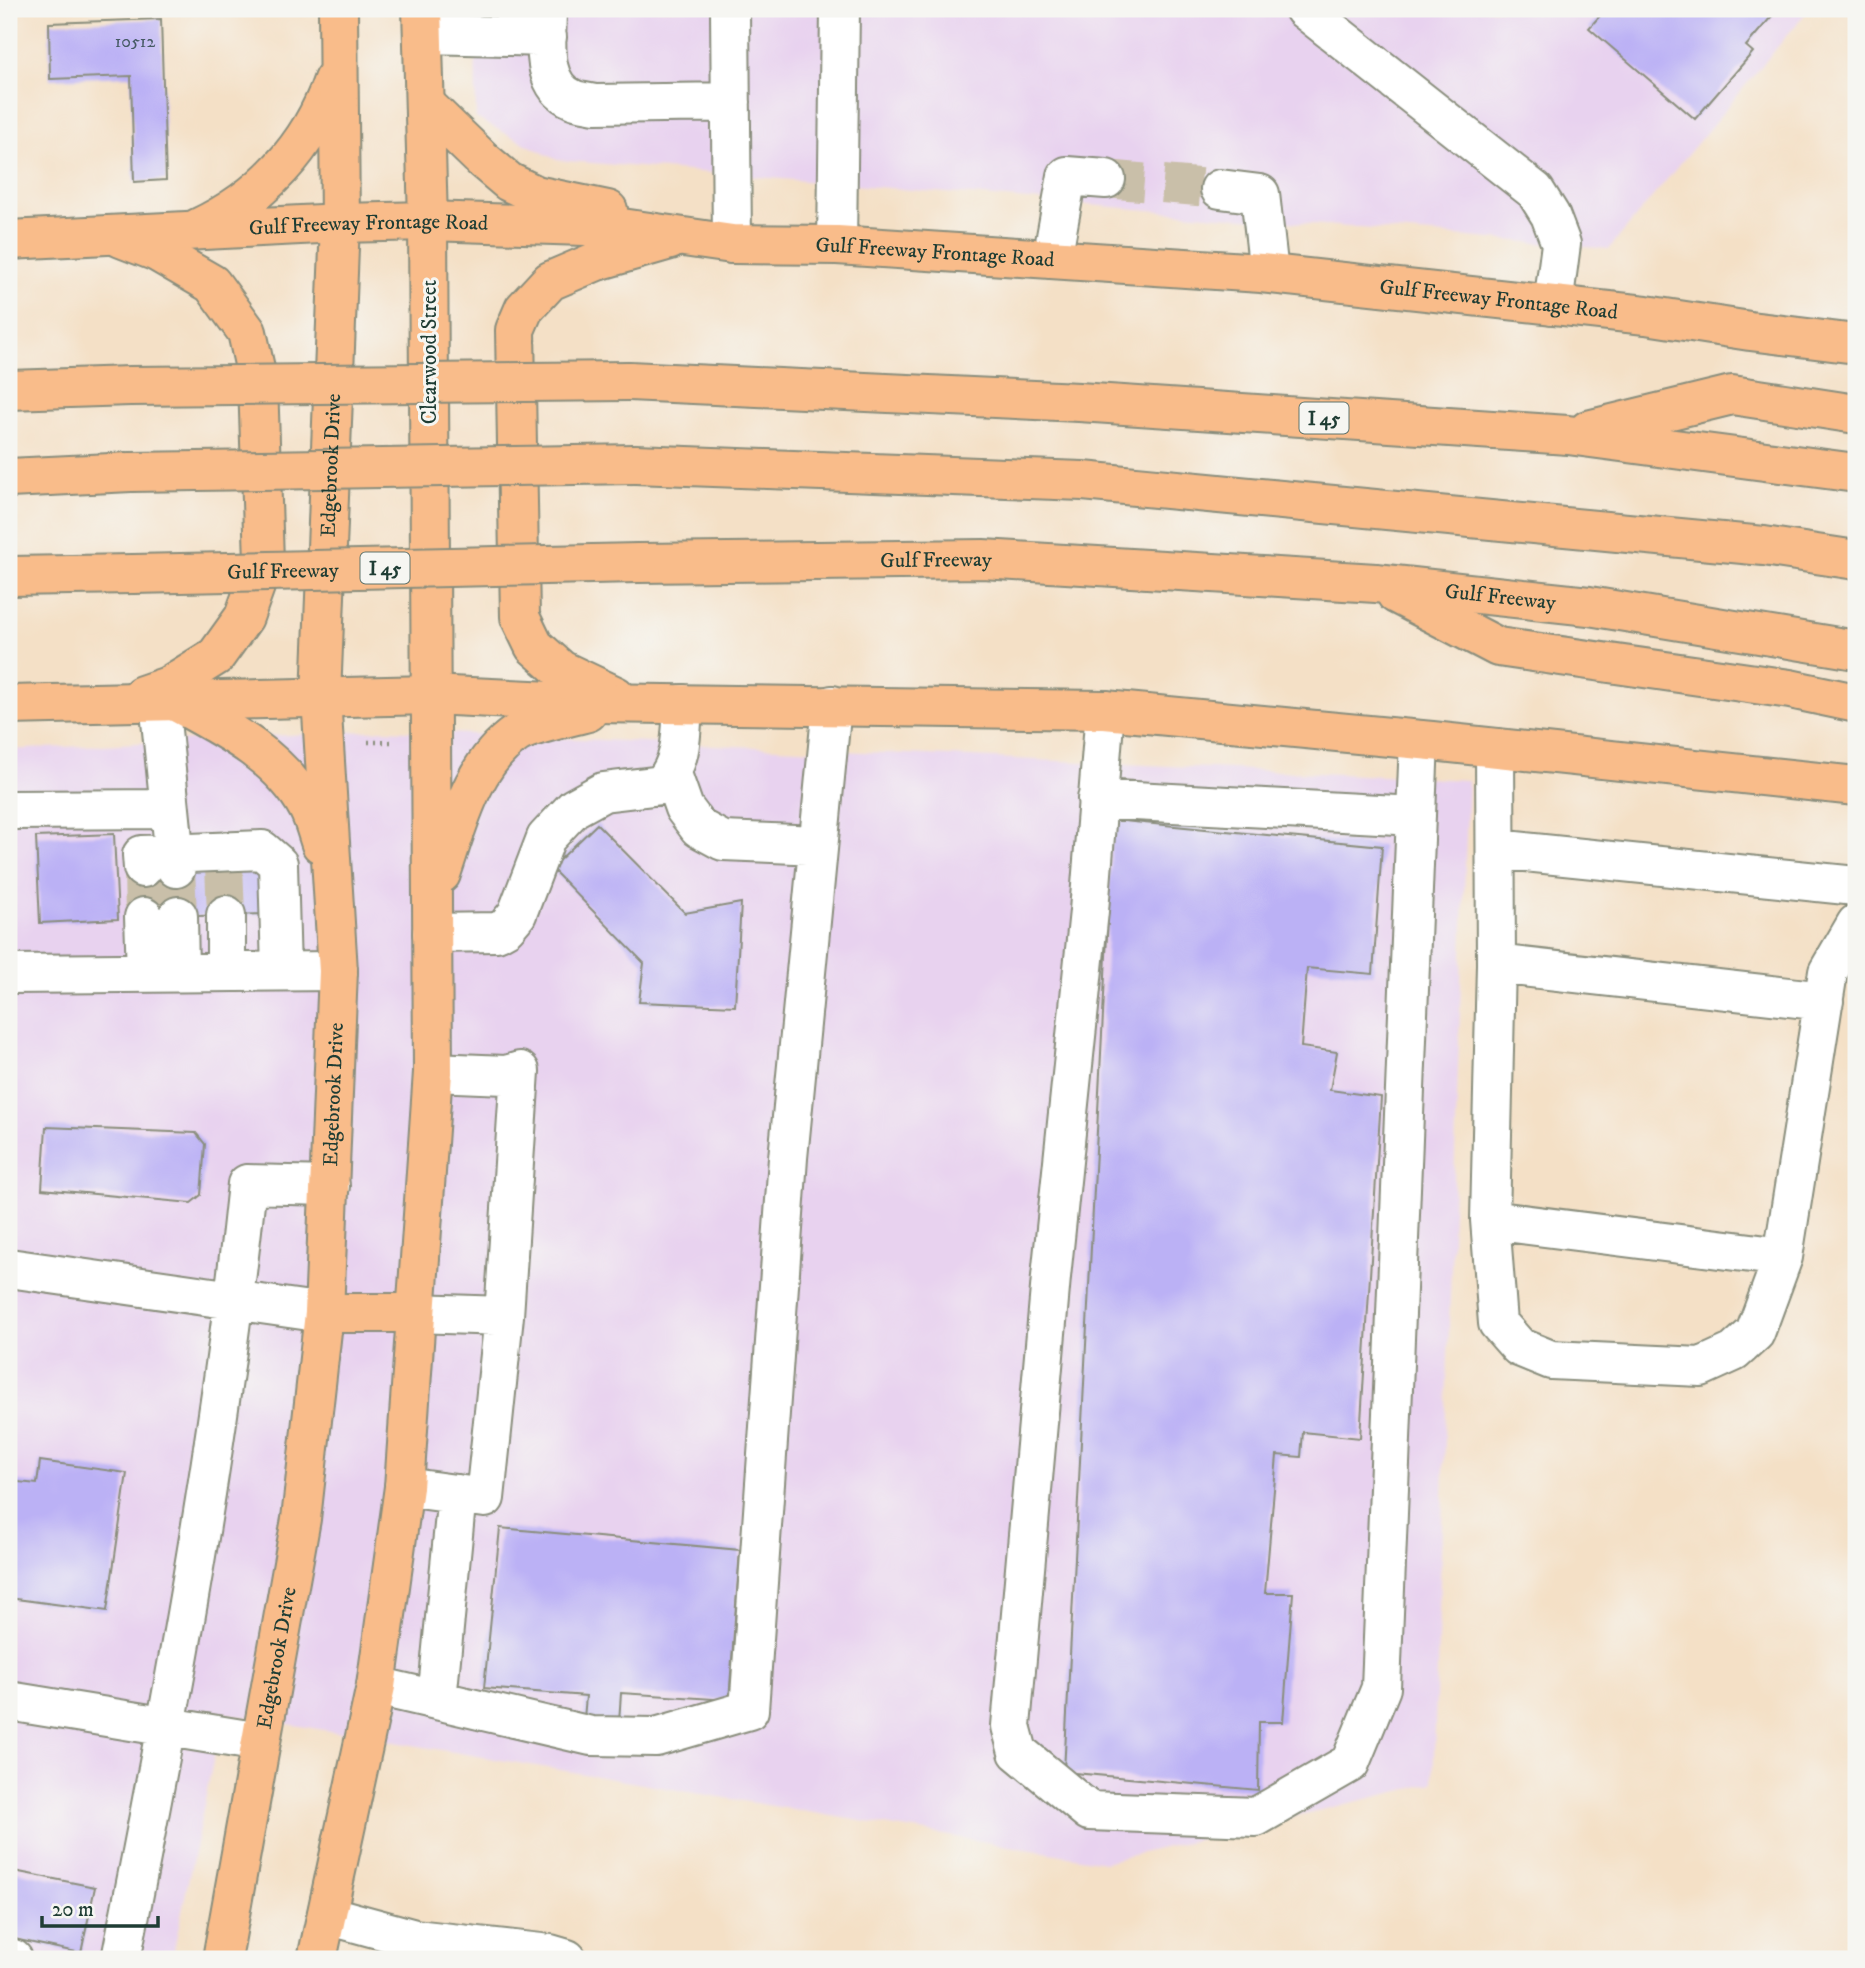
<svg xmlns="http://www.w3.org/2000/svg" width="1865" height="1968" viewBox="0 0 1865 1968" font-family="'IM FELL DW Pica',serif">
<rect width="100%" height="100%" fill="#f6f6f2"/>
<filter id="ink" filterUnits="userSpaceOnUse"><feTurbulence type="fractalNoise" baseFrequency=".0143" numOctaves="2"/><feDisplacementMap in="SourceGraphic" scale="14" xChannelSelector="R" yChannelSelector="G"/><feConvolveMatrix kernelMatrix="1 2 1 2 8 2 1 2 1" color-interpolation-filters="sRGB"/></filter>
<filter id="wash" filterUnits="userSpaceOnUse"><feTurbulence type="fractalNoise" baseFrequency=".00686" numOctaves="4" result="noise"/><feDisplacementMap in="SourceGraphic" scale="28" xChannelSelector="R" yChannelSelector="G"/><feGaussianBlur stdDeviation="1.57" result="paint"/><feColorMatrix in="noise" values="0 0 0 0 0 0 0 0 0 0 0 0 0 0 0 0 0 1.4 0 .05"/><feComposite in="paint" operator="in"/></filter>
<g filter="url(#wash)">
<rect width="100%" height="100%" fill="#f4e0c6"/>
<path fill="#e8d2ef" d="M475,9h1334l-200,240 -1052,-89 -81,-42z
M385,730l1083,50 -35,1003 -329,79 -881,-149 -51,246h-163v-1209z"/>
<g id="blocks">
<path fill="#bbb1f5" d="M1606,9h172l-32,37 7,6 -58,67 -106,-91z
M161,19l5,161 -32,2 -3,-106 -81,3 -1,-56z
M1113,820l269,26 -9,128 -66,-6 -6,79 36,5 -7,38 51,7 -21,341 -57,-6 -2,25 -24,-2 -12,138h28l-10,129h-24l-1,68 -194,-18z
M597,824l88,89 56,-10 -6,103 -96,-4 5,-39 -93,-95z
M114,834l4,85 -78,4 -4,-86z
M265,865l1,49 -134,4 -1,-49z
M46,1127l150,6 9,11 -4,51 -10,8 -149,-14z
M40,1461l87,12 -20,138 -98,-13v-117l28,3z
M500,1528l240,22 -11,150 -108,-7 -2,29 -35,-3 2,-23 -102,-8z
M9,1870l86,17 -14,66 -72,-15z"/>
</g>
</g>
<g filter="url(#ink)">
<use href="#blocks" fill-opacity="0" stroke="#8a8e7d" stroke-width="2"/>
<g fill="none" stroke-linecap="round" stroke-linejoin="round">
<path stroke="#c9bfa9" stroke-width="38" stroke-dasharray="38 19" stroke-linecap="butt" d="M1106,179l114,10
M224,866l2,49
M143,868l1,49
M176,868l2,48"/>
<g stroke="#8a8e7d" stroke-width="42">
<path id="minor" d="M547,9c0,30 -8,76 26,90 6,3 15,3 22,5l136,-2
M730,9l2,235
M1304,9l231,182 15,24 11,29 -8,61
M423,34l124,3
M1220,189l40,5 9,79
M837,245l3,-236
M1052,259l15,-83 39,3
M159,701l17,167
M1105,710l-16,201 -38,366 -40,449 7,26 71,59 167,6 94,-54 31,-75 38,-948
M1495,748l1,216 -6,256 293,37 45,-285 28,-48
M672,774l12,34 15,20 24,13 95,4
M1097,799l319,17
M9,810l159,-1
M1496,849l360,37
M143,868l-1,-13 120,-5 16,14 3,107
M226,915v55
M178,916l1,55
M144,917l2,54
M432,933l65,-1 9,-5 11,-13 29,-76 28,-30 29,-16 59,-7c21,-24 19,-51 21,-81
M1496,964l328,37
M9,974l329,-3
M1490,1220l8,103 21,24 32,13 150,7 33,-15 21,-19 28,-76
M9,1268l315,45
M415,1313l89,3
M404,1487l81,11 19,-182 16,-245 -14,4 -73,-3
M376,1686l215,50 65,1 93,-27 39,-552 44,-453
M437,1700l20,-206
M9,1701l251,41
M327,1915l88,24 135,15 17,5
M9,1958l4,1
M121,1959c51,-256 99,-514 126,-775l83,2"/>
</g>
<g stroke="#8a8e7d" stroke-width="42">
<g id="major">
<path d="M425,104l58,56 26,22 27,13 72,15"/>
<path d="M198,228c64,-30 112,-81 135,-148"/>
<path d="M121,238l36,14 55,32 35,48 11,50 6,179 -20,56 -28,39 -48,30 -26,9"/>
<path id="s1" d="M9,240l331,-17 88,-2 187,6 117,17 105,1 424,28 385,42 104,16 106,13"/>
<path d="M616,696l-55,-26 -27,-24 -14,-29 -5,-287 9,-21 26,-28 47,-20 73,-21"/>
<path d="M174,701c50,27 106,55 134,107 6,11 9,25 13,36"/>
<path d="M9,705l421,-10 164,8 511,7 327,31 424,45"/>
<path d="M441,874c17,-49 30,-109 75,-140 12,-8 56,-18 72,-22"/>
<path d="M324,1313h91"/>
<path id="s2" d="M222,1959l79,-440 23,-206 14,-342 -17,-274 19,-474 -2,-214"/>
<path d="M317,1959l59,-273 28,-199 29,-415 -5,-851 -6,-212"/>
</g>
</g>
<g stroke="#8a8e7d" stroke-width="42">
<g id="highway">
<path d="M629,381l450,21 489,33 288,38"/>
<path d="M9,390l121,-4"/>
<path d="M1588,430l144,-35 124,19"/>
<path d="M635,464l448,17 681,65 92,14"/>
<path d="M9,478l122,-6"/>
<path id="s3" d="M638,563l345,-4 393,24 213,23 267,44"/>
<path d="M9,576l124,-2"/>
<path d="M1396,594l102,53 292,42 66,14"/>
</g>
</g>
<path stroke="#8a8e7d" stroke-width="4.5" stroke-dasharray="2 5" stroke-linecap="butt" d="M368,742h24"/>
<use href="#minor" stroke="#fff" stroke-width="38"/>
<use href="#major" stroke="#f9bc8a" stroke-width="38"/>
<use href="#highway" stroke="#f9bc8a" stroke-width="38"/>
<g stroke="#8a8e7d" stroke-width="42" stroke-linecap="butt">
<g id="highway-bridge">
<path d="M130,386l499,-5"/>
<path d="M131,472l504,-8"/>
<path id="s4" d="M133,574l505,-11"/>
</g>
</g>
<use href="#highway-bridge" stroke="#f9bc8a" stroke-width="38"/>
</g>
</g>
<g text-anchor="middle" stroke-width="6" stroke-linejoin="round" paint-order="stroke">
<g font-size="18" fill="#465a64">
<text x="135" y="47">10512</text>
</g>
<g fill="#f6f6f2" stroke="#60746d" stroke-width="2">
<rect x="1299.5" y="402.5" width="49" height="31" rx="5"/>
<rect x="360.5" y="552.5" width="49" height="31" rx="5"/>
</g>
<g font-size="19" font-weight="bold" fill="#1f3d34">
<text x="1324" y="425">I 45</text>
<text x="385" y="575">I 45</text>
</g>
<g font-size="21" fill="#1f3d34" stroke="#f6f6f2">
<text dy="7" stroke="none"><textPath href="#s1" startOffset="360">Gulf Freeway Frontage Road</textPath></text>
<text dy="7" stroke="none"><textPath href="#s1" startOffset="928">Gulf Freeway Frontage Road</textPath></text>
<text dy="7" stroke="none"><textPath href="#s1" startOffset="1494">Gulf Freeway Frontage Road</textPath></text>
<text transform="translate(429 352) rotate(-90)" y="7">Clearwood Street</text>
<text dy="7" stroke="none"><textPath href="#s2" startOffset="1503">Edgebrook Drive</textPath></text>
<text dy="7" stroke="none"><textPath href="#s3" startOffset="298">Gulf Freeway</textPath></text>
<text dy="7" stroke="none"><textPath href="#s4" startOffset="150">Gulf Freeway</textPath></text>
<text dy="7" stroke="none"><textPath href="#s3" startOffset="864">Gulf Freeway</textPath></text>
<text dy="7" stroke="none"><textPath href="#s2" startOffset="873">Edgebrook Drive</textPath></text>
<text dy="7" stroke="none"><textPath href="#s2" startOffset="306">Edgebrook Drive</textPath></text>
</g>
</g>
<rect width="1865" height="1968" fill="none" stroke="#f6f6f2" stroke-width="35"/>
<path d="M42 1916v10h116v-10" fill="none" stroke="#1f3d34" stroke-width="3.5"/>
<text x="52" y="1916" font-size="21" fill="#1f3d34" stroke="#f6f6f2" stroke-width="5" paint-order="stroke">20 m</text>
</svg>
